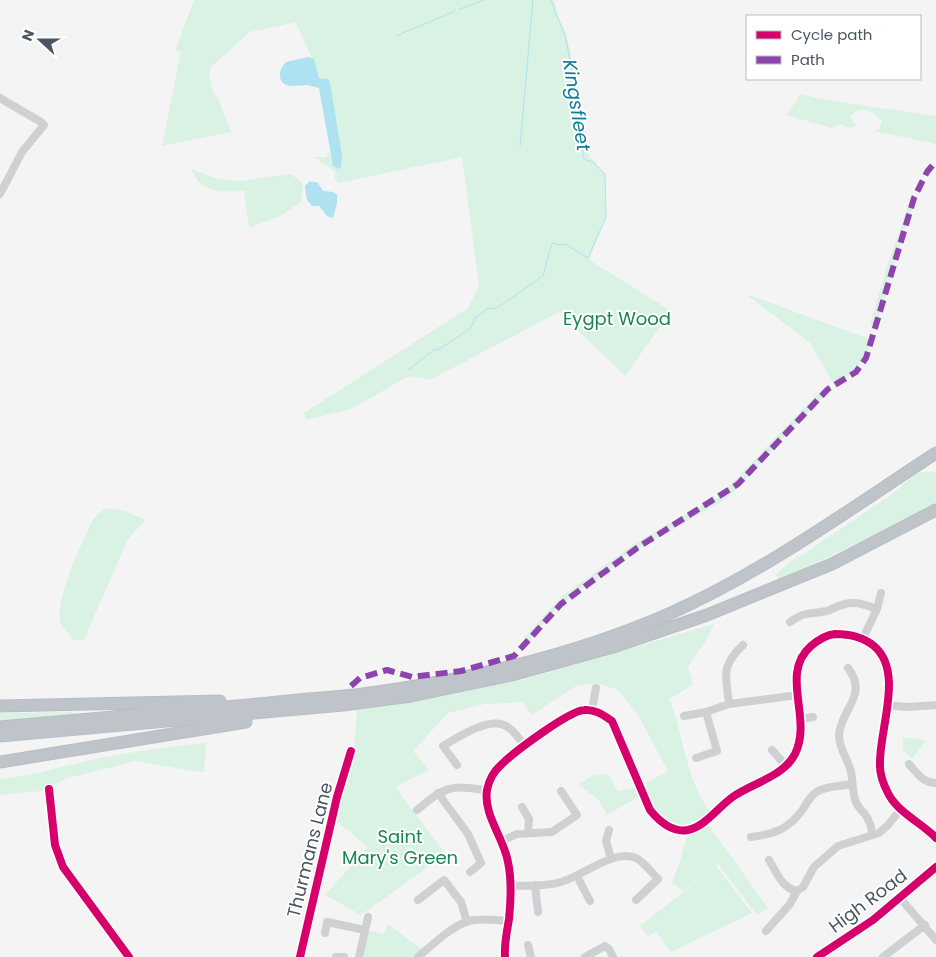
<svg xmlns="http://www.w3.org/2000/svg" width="936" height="957" viewBox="0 0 936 957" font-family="Poppins,sans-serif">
<rect width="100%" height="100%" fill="#f4f4f4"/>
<path fill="#d9f2e3" d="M194,0h360l4,17 8,15 17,80 6,43 16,19 1,43 -17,43 82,51 -46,65 -66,-64 -129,68 -21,-4 -58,33 -45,11 -2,-7 164,-105 11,-23 -17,-128 -123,26 -4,-4v-7l-2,-2 -19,-13h13v-4h5l1,13 -5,-87 -9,-1c-5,-20 -16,-37 -23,-56l-46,10 -38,34 -3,9 4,18 5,5 13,34 -69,14 19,-95h-6z
M800,94l26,6 110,16v29l-4,-2 -58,-12 5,-2 3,-8c-11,-11 -21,-17 -32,-4l7,9 -7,2 -10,-4 -8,4 -46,-13 11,-15z
M189,168l29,11 22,2 51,-7 12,10 -2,18 -21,14 -31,12 -5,-37c-16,0 -33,4 -46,-10 -4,-5 -4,-9 -9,-13z
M923,181l-17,45 -30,103 -6,-5 16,-55 25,-71 2,-3 3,2z
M746,294l126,46 -6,18 -30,30 -26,-45z
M817,394l8,2 -38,38 -54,59 -12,9 -97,55 -26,22 -20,12 -23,19 -34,40 4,-13 37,-41 71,-51 45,-27 41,-21z
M922,472h14v32l-157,77 -3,-7 22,-18 1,1 89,-60 28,-23z
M108,508l19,4 19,8 -18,19 -39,89 -4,12h-13c-3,-8 -11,-14 -12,-19 -4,-26 22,-77 33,-102l10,-9z
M714,624l-7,15 -19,28 5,18 -24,14c16,38 16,82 43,115l-25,16 -23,-6 -22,-29 -35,20 -9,-16 -19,-14 14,-10 15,-1 10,17 21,-4 29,-16 -31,-58 -19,-23 -21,-7 -21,3 -44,29 -10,-13 -37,2 -37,9 -35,38 16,19 -34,17 51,67 -85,61 -36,-20 43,-48 -34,-28 20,-70 3,-39 61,-9 107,-22z
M73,712l1,7 -74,6v-12z
M903,738h13l10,3 -14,18 -9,-9z
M206,743l-2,29 -12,-1 -56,-10 -71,18 -23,12 -42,4v-16c30,-3 58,-11 87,-18 39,-9 80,-14 119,-18z
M708,824l60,84 -11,7 -39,-51 -35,27 -11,-8 9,-25 7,-24z
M716,866l36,47 -81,39 -15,-21 -8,6 -8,-11z
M388,924l35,26 -8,7h-54l6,-27 17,4z"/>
<path fill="#aee2f0" d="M308,57l6,2 5,19 9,1 2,3 12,74 -1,11 -3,2 -5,-3 -14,-78c-4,-1 -8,-2 -12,-3 -9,0 -25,5 -27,-8 -1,-6 2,-10 6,-15z
M310,181l8,2 5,8 10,1 4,3v8l-4,15 -6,-2 -8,-10h-7l-5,-6 -2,-12v-2z"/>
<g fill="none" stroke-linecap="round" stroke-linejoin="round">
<path stroke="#aee2f0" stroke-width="1" d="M460,9l24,-9
M396,36l59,-25
M520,146l13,-146
M408,370l27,-21 3,1 33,-22 4,-10 12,-9 10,-1 46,-32 9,-33 8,2 5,-1 23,14 18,-41 -1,-43 -12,-12 -7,-2 -3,-3v-26l-17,-92 -15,-39"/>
<g stroke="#b9bec3" stroke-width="13">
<path id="highway" d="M0,706l220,-5
M0,727c90,-8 179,-16 269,-24 31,-4 63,-5 94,-9 105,-14 211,-38 308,-81 94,-42 179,-104 265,-160
M0,736l343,-31 68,-9 101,-21 101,-28 94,-32 125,-51 104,-54
M0,762l246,-40"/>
</g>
<path stroke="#ced0d2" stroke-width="8" d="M0,98l41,24 3,3 -22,27 -22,42
M877,609l4,-16
M790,622c17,-12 20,-7 37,-11 5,-2 10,-5 15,-6 12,-5 23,0 35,4l-14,29
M848,668c21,28 -7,40 -9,67 0,14 9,24 12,37 2,9 1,20 5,30 2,6 8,10 11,15 3,6 5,12 6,18
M729,704c-3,-28 -9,-37 14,-59
M887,705l20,2 29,-2
M592,710l4,-22
M684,716l22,-4 23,-8 69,-9
M801,719l12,-2
M772,750l14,16
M696,758l21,-7 -11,-39
M909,764c8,9 14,19 27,19
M457,765l-14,-19c15,-9 49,-32 66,-18 6,4 11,12 16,18
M49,789l6,56 8,22 66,90
M438,793l30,41 13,29 -11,9
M522,807l7,12 -1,14
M417,810c29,-24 32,-25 70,-20
M609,830l-3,11 5,17
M751,837c24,-3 38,-8 52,-28 4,-7 8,-14 15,-18 9,-5 24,-5 34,-7
M502,841l15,-7 35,-2 25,-17 -16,-24
M769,860c8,13 13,28 28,31l6,-4 11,-20 24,-21 41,-13 9,-8 13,-16
M577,876l13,25
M535,885l3,27
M511,886c16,-1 35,1 50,-4 21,-6 55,-34 75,-24 9,5 15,14 22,21l-22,21
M900,898l36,42
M418,900l26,-20 17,22 6,20
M766,931l24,-27 7,-13
M325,933l2,-11 38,8
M528,945l3,12
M300,957l37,-160 14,-46
M336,957h8
M359,957l9,-40
M418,957c13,-11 35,-32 51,-36 13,-3 26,-1 39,0
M505,957c-1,-13 2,-25 4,-38 2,-19 3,-38 -1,-57 -4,-24 -25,-47 -21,-72 2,-10 8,-20 15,-26 12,-12 67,-53 82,-54 11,-1 19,5 28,11l38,89c9,11 22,23 38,20 18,-4 31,-24 46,-34 19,-13 50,-20 61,-42 18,-36 -16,-80 16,-108 7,-6 15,-11 24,-12 14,0 27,2 39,12 31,26 4,86 6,120 0,9 3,17 7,25 9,21 34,31 49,47
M585,957l20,-11 4,3 4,8
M817,957l56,-37 63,-53
M883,957l42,-32"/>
<use href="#highway" stroke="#bec4c9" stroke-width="11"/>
<path stroke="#8e44ad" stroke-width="6" stroke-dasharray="12 6" stroke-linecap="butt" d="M351,686l9,-8 27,-8 25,7 49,-6 53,-15 47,-52 76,-56 101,-64 90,-95 28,-17 10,-14 48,-160 13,-26 9,-11"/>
<g stroke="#fff" stroke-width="11">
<path id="cycleway" d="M49,789l6,56 8,22 66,90
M300,957l37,-160 14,-46
M505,957c-1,-13 2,-25 4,-38 2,-19 3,-38 -1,-57 -4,-24 -25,-47 -21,-72 2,-10 8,-20 15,-26 12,-12 67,-53 82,-54 11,-1 19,5 28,11l38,89c9,11 22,23 38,20 18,-4 31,-24 46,-34 19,-13 50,-20 61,-42 18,-36 -16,-80 16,-108 7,-6 15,-11 24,-12 14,0 27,2 39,12 31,26 4,86 6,120 0,9 3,17 7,25 9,21 34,31 49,47
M817,957l56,-37 63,-53"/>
</g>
<use href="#cycleway" stroke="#d6006c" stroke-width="8"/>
</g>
<g text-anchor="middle" stroke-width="4" stroke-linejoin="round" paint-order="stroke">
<g font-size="18" fill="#17864f" stroke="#fff">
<text x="617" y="325">Eygpt Wood</text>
<text x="400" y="843">Saint<tspan x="400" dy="21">Mary's Green</tspan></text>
</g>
<g font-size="18" fill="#4a5661" stroke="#fff">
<text transform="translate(310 850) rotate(-76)" y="6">Thurmans Lane</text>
<text transform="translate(868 901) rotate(-37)" y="6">High Road</text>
</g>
<g font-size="19" font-style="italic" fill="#0c7c9b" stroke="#fff">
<text transform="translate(577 105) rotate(81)" y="7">Kingsfleet</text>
</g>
</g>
<rect x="746" y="15" width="175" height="65" fill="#ffffff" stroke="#b7bbc0"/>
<rect x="756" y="31" width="25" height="8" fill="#d6006c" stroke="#b7bbc0"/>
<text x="791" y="40" font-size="15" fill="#4a5661">Cycle path</text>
<rect x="756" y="56" width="25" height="8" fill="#8e44ad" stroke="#b7bbc0"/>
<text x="791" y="65" font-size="15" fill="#4a5661">Path</text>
<g transform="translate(40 40) rotate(291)" stroke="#ffffff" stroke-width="4" paint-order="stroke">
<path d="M0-4L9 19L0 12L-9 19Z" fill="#4a5661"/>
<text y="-8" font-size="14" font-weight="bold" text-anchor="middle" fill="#4a5661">N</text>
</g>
</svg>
